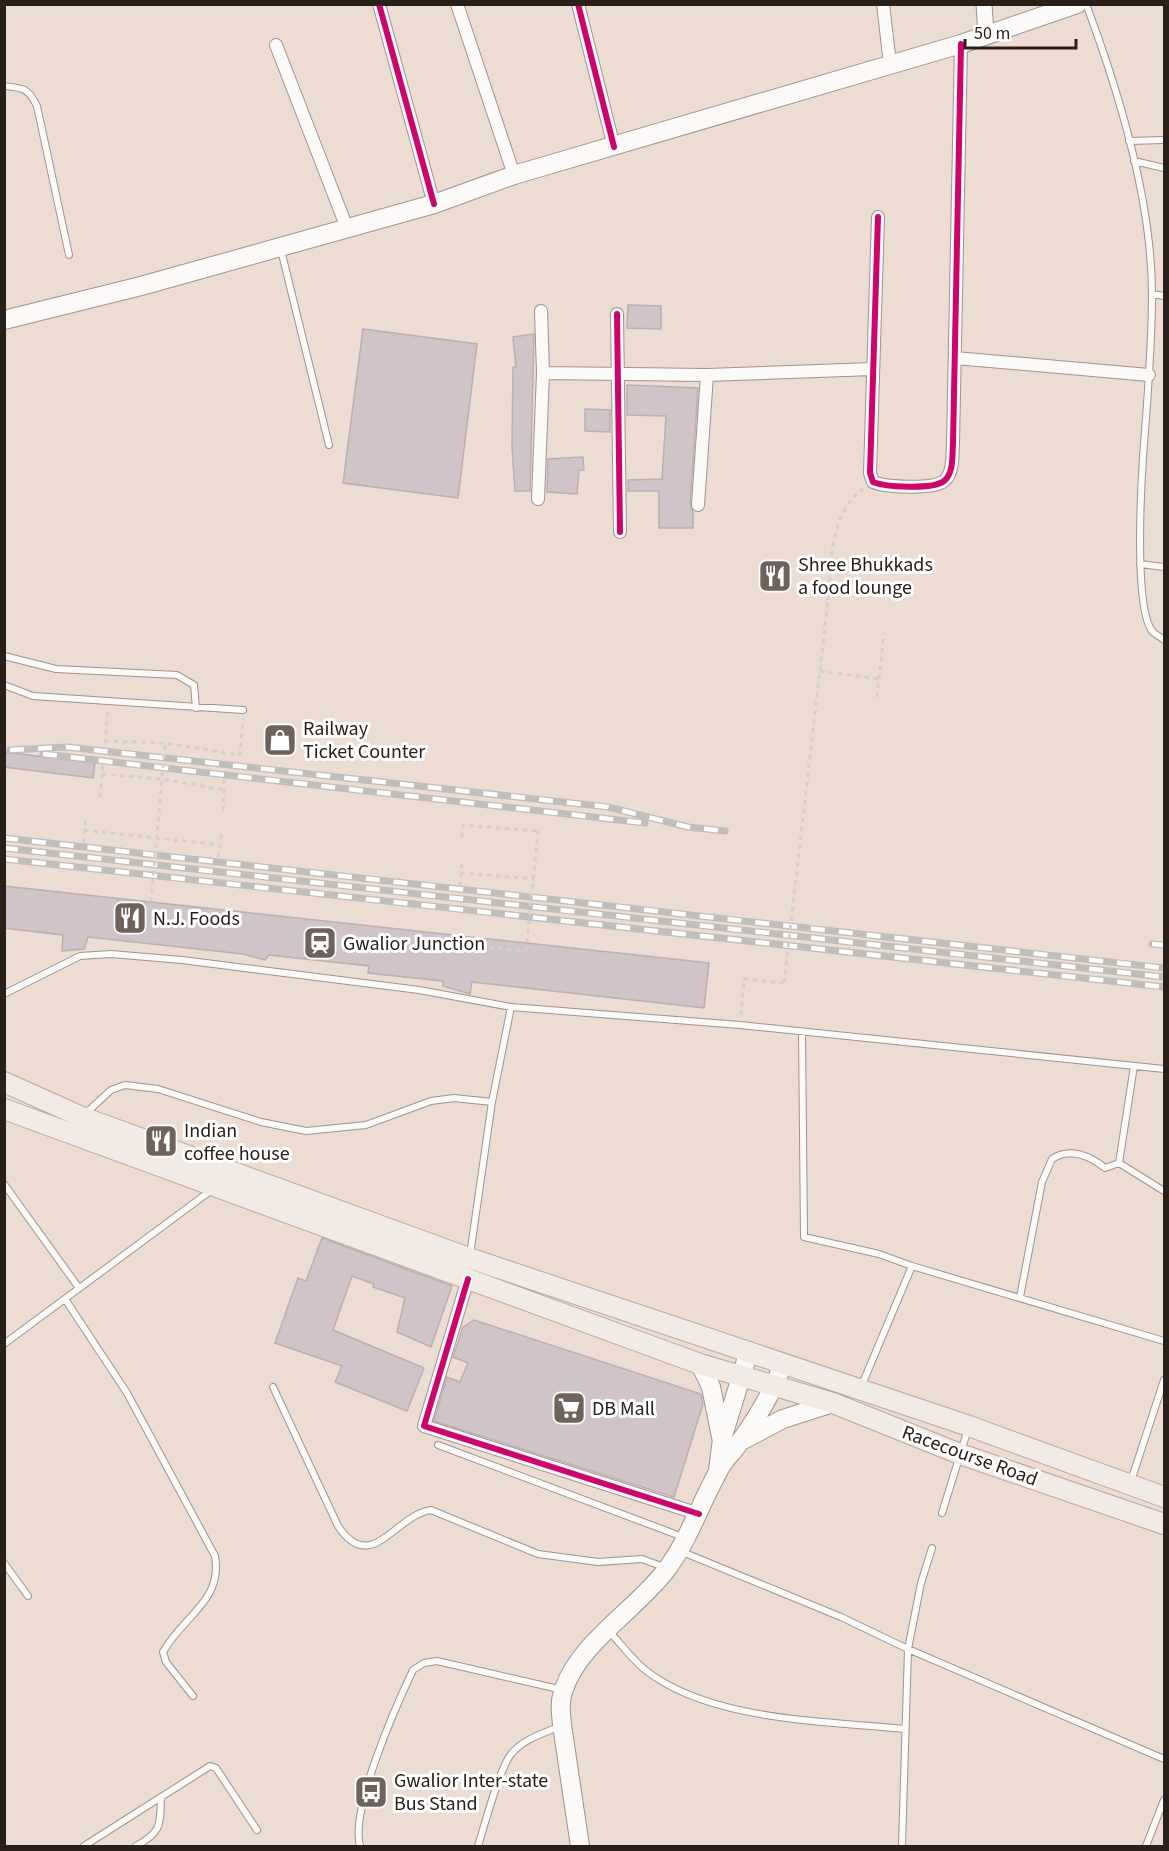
<svg xmlns="http://www.w3.org/2000/svg" width="1169" height="1851" viewBox="0 0 1169 1851" font-family="'Source Sans 3',sans-serif">
<rect width="100%" height="100%" fill="#ecdcd2"/>
<path fill="#d1c4c9" stroke="#bab0b0" stroke-width="1.5" d="M628,305l33,1v23l-34,-1z
M363,329l114,15 -19,154 -115,-15z
M534,334l-4,157h-15l-3,-45 1,-79h3l-3,-30z
M627,385l71,3 -8,116 3,8v16h-34v-37h-31v-11l34,-1 4,-63 -39,-1z
M585,409l25,1v22l-25,-1z
M583,457l1,13h-5l-2,24 -30,-2 1,-33z
M4,752l91,11 -2,15 -89,-11z
M4,886l705,77 -5,45 -232,-26 -2,12 -27,-8v-5l-75,-8 1,-7 -100,-11 -4,5 -22,-6 -155,-17 -4,12 -22,2 1,-16 -59,-7z
M322,1238l130,48 -21,61 -34,-15 8,-34 -32,-11 1,-3 -22,-8 -19,54 91,38 -17,43 -72,-29 7,-16 -67,-23 23,-65 8,3z
M474,1320l227,74 2,10 -29,93 -240,-76 13,-44 13,5 8,-19 -15,-6 10,-30z"/>
<g fill="none" stroke-linecap="round" stroke-linejoin="round">
<g stroke="#a0948c" stroke-width="8">
<path id="service" d="M1086,4c33,88 66,196 66,291 0,54 -5,108 -9,162 -2,31 -9,155 10,175 3,3 8,5 11,8
M4,86c20,2 24,2 33,20l32,149
M1129,141l35,-1
M1134,161l30,7
M281,250l48,195
M1152,294l12,2
M1140,564l24,3
M4,656l52,13 121,6 17,10 2,23
M4,685l29,11 210,14
M4,994l76,-38 31,-2 71,6 237,30 92,17 229,18 424,44
M802,1032l2,205 75,17 33,12 252,75
M85,1114l26,-24 14,-5 33,4 103,33 45,9 60,-6 65,-24 23,-3 38,4
M1119,1163l45,28
M4,1184l75,104
M470,1255l22,-153 19,-95
M1020,1297l22,-115 10,-23c18,-12 38,-3 53,9l14,-5 15,-97
M65,1299l62,94 88,163c8,45 -32,60 -52,96l3,10 27,34
M4,1344l209,-155
M273,1387l65,139c33,50 57,-11 93,-16l107,44 60,8 44,-3 22,8
M861,1387l51,-121
M438,1445l245,92
M1131,1481l33,-101
M942,1513l26,-84
M680,1551l161,66 67,32 256,110
M4,1563l24,33
M609,1631c11,12 22,27 35,38 64,52 181,52 261,60
M84,1846l126,-80 6,2 41,62
M136,1846c26,-14 24,-21 25,-49
M360,1846c-10,-37 36,-140 53,-176l11,-7 13,-2 126,29
M478,1846c6,-19 22,-80 34,-93 12,-14 32,-20 49,-27
M902,1846l6,-197 13,-66 11,-35
M1146,1846l18,-46"/>
</g>
<g stroke="#a0948c" stroke-width="14">
<path id="minor" d="M379,4l55,200
M457,4l57,171
M578,4l36,143
M883,4l7,60
M276,45l71,183
M878,217l-8,256 3,9c12,5 59,8 71,-1 10,-8 8,-26 9,-37l8,-400
M617,314l3,218
M955,358l194,17
M543,373l164,2
M538,499l5,-126 -2,-62
M698,505l9,-130 166,-6
M468,1279l-44,147 275,88"/>
</g>
<g stroke="#a0948c" stroke-width="17">
<path id="tertiary" d="M984,4l2,31"/>
</g>
<g stroke="#a0948c" stroke-width="20">
<path id="secondary" d="M4,320l137,-34 293,-82 80,-29 447,-131 116,-40
M700,1364l11,23 10,50
M743,1440l40,-21 50,-16
M718,1470l4,-31 27,-88
M580,1846l-18,-121c-1,-12 -3,-24 2,-36 15,-46 74,-81 103,-120 22,-30 33,-65 51,-97 4,-10 13,-18 19,-26 19,-26 36,-53 46,-83"/>
</g>
<g stroke="#baa79c" stroke-width="22">
<path id="primary" d="M4,1082l78,35 387,141 500,168 195,71
M4,1109l696,255 133,39 127,51 204,70"/>
</g>
<path stroke="#d4d0cd" stroke-width="3" stroke-dasharray="4.5 4.5" stroke-linecap="butt" d="M828,600c4,-38 1,-86 35,-111
M820,671l59,8
M877,697l7,-64
M105,741l60,2 75,12 3,-37
M102,774l60,5 62,11
M100,797l8,-88
M223,811l1,-33
M84,830l136,15
M462,837l1,-12 75,6
M84,843l2,-27
M218,857l4,-25
M460,873l74,6
M460,886l2,-26
M471,946l55,5
M741,1015l3,-36 40,4"/>
<use href="#service" stroke="#fcfaf8" stroke-width="6"/>
<use href="#minor" stroke="#fcfaf8" stroke-width="12"/>
<use href="#tertiary" stroke="#fcfaf8" stroke-width="15"/>
<use href="#secondary" stroke="#fcfaf8" stroke-width="18"/>
<use href="#primary" stroke="#f2eae4" stroke-width="20"/>
<g stroke="#c1bdb9" stroke-width="7">
<path id="rail" d="M10,750l57,-3 541,60 80,20 37,4
M43,754l602,69
M4,838l1160,130
M4,848l1160,129
M4,859l1160,128
M1152,944l12,1"/>
</g>
<use href="#rail" stroke="#fff" stroke-width="4.5" stroke-dasharray="14" stroke-linecap="butt"/>
<path stroke="#d4d0cd" stroke-width="3" stroke-dasharray="4.5 4.5" stroke-linecap="butt" d="M151,902l14,-159
M526,951l12,-120
M784,983l44,-383"/>
<g stroke="#fff" stroke-width="10">
<path id="cycleway" d="M379,4l55,200
M578,4l36,143
M878,217l-8,256 3,9c12,5 59,8 71,-1 10,-8 8,-26 9,-37l8,-400
M617,314l3,218
M468,1279l-44,147 275,88"/>
</g>
<use href="#cycleway" stroke="#d6006c" stroke-width="6"/>
</g>
<defs>
<g id="restaurant-square" transform="scale(1.725)"><rect x="-9" y="-9" width="18" height="18" rx="4" fill="#6e625a" stroke="#fff"/><path d="M-5-6h1v4h1v-4h1v4h1v-4h1v5L-1.5 .5V6h-2V.5L-5-1ZM5-6V6H3V1.5H1.5Q1.5-4 5-6Z" fill="#fff"/></g>
<g id="shop-square" transform="scale(1.725)"><rect x="-9" y="-9" width="18" height="18" rx="4" fill="#6e625a" stroke="#fff"/><path d="M-5-2.5h2.3a2.7 3.5 0 0 1 5.4 0H5L5.5 6h-11ZM-1.5-2.5h3a1.5 2.3 0 0 0-3 0Z" fill="#fff"/></g>
<g id="station-square" transform="scale(1.725)"><rect x="-9" y="-9" width="18" height="18" rx="4" fill="#6e625a" stroke="#fff"/><path d="M-3-6H3Q5-6 5-4V2Q5 4 3 4L4.5 6H3L1.5 4h-3L-3 6H-4.5L-3 4Q-5 4-5 2V-4Q-5-6-3-6ZM-3.5-4v3h7v-3ZM-3.5 1v1.5H-2V1ZM2 1v1.5H3.5V1Z" fill="#fff"/></g>
<g id="supermarket-square" transform="scale(1.725)"><rect x="-9" y="-9" width="18" height="18" rx="4" fill="#6e625a" stroke="#fff"/><path d="M-6-5.5h2.5l.6 2H6L4.5 2H-2.5L-4.4-4H-6ZM-1.5 3.2a1.3 1.3 0 1 0 .1 0ZM3 3.2a1.3 1.3 0 1 0 .1 0Z" fill="#fff"/></g>
<g id="bus-square" transform="scale(1.725)"><rect x="-9" y="-9" width="18" height="18" rx="4" fill="#6e625a" stroke="#fff"/><path d="M-5-6H5V4H4V6H2V4H-2V6H-4V4H-5ZM-3.5-4V0h7V-4ZM-3.5 1.2v1.5H-2V1.2ZM2 1.2v1.5H3.5V1.2Z" fill="#fff"/></g>
</defs>
<g fill-rule="evenodd">
<use href="#restaurant-square" x="775" y="576"/>
<use href="#shop-square" x="280" y="740"/>
<use href="#restaurant-square" x="130" y="918"/>
<use href="#station-square" x="320" y="943"/>
<use href="#restaurant-square" x="161" y="1141"/>
<use href="#supermarket-square" x="569" y="1408"/>
<use href="#bus-square" x="371" y="1792"/>
</g>
<g text-anchor="middle" stroke-width="6" stroke-linejoin="round" paint-order="stroke">
<g font-size="20" fill="#2a2019" stroke="#fff" text-anchor="start">
<text x="798" y="571">Shree Bhukkads<tspan x="798" dy="23">a food lounge</tspan></text>
<text x="303" y="735">Railway<tspan x="303" dy="23">Ticket Counter</tspan></text>
<text x="153" y="925">N.J. Foods</text>
<text x="343" y="950">Gwalior Junction</text>
<text x="184" y="1137">Indian<tspan x="184" dy="23">coffee house</tspan></text>
<text x="592" y="1415">DB Mall</text>
<text x="394" y="1787">Gwalior Inter-state<tspan x="394" dy="23">Bus Stand</tspan></text>
</g>
<g font-size="20" fill="#2a2019" stroke="#fff">
<text transform="translate(970 1455) rotate(20)" y="7">Racecourse Road</text>
</g>
</g>
<rect width="1169" height="1851" fill="none" stroke="#2a2019" stroke-width="12"/>
<path d="M965 39v9h111v-9" fill="none" stroke="#2a2019" stroke-width="3"/>
<text x="974" y="39" font-size="18" fill="#2a2019" stroke="#ffffff" stroke-width="4.5" paint-order="stroke">50 m</text>
</svg>
